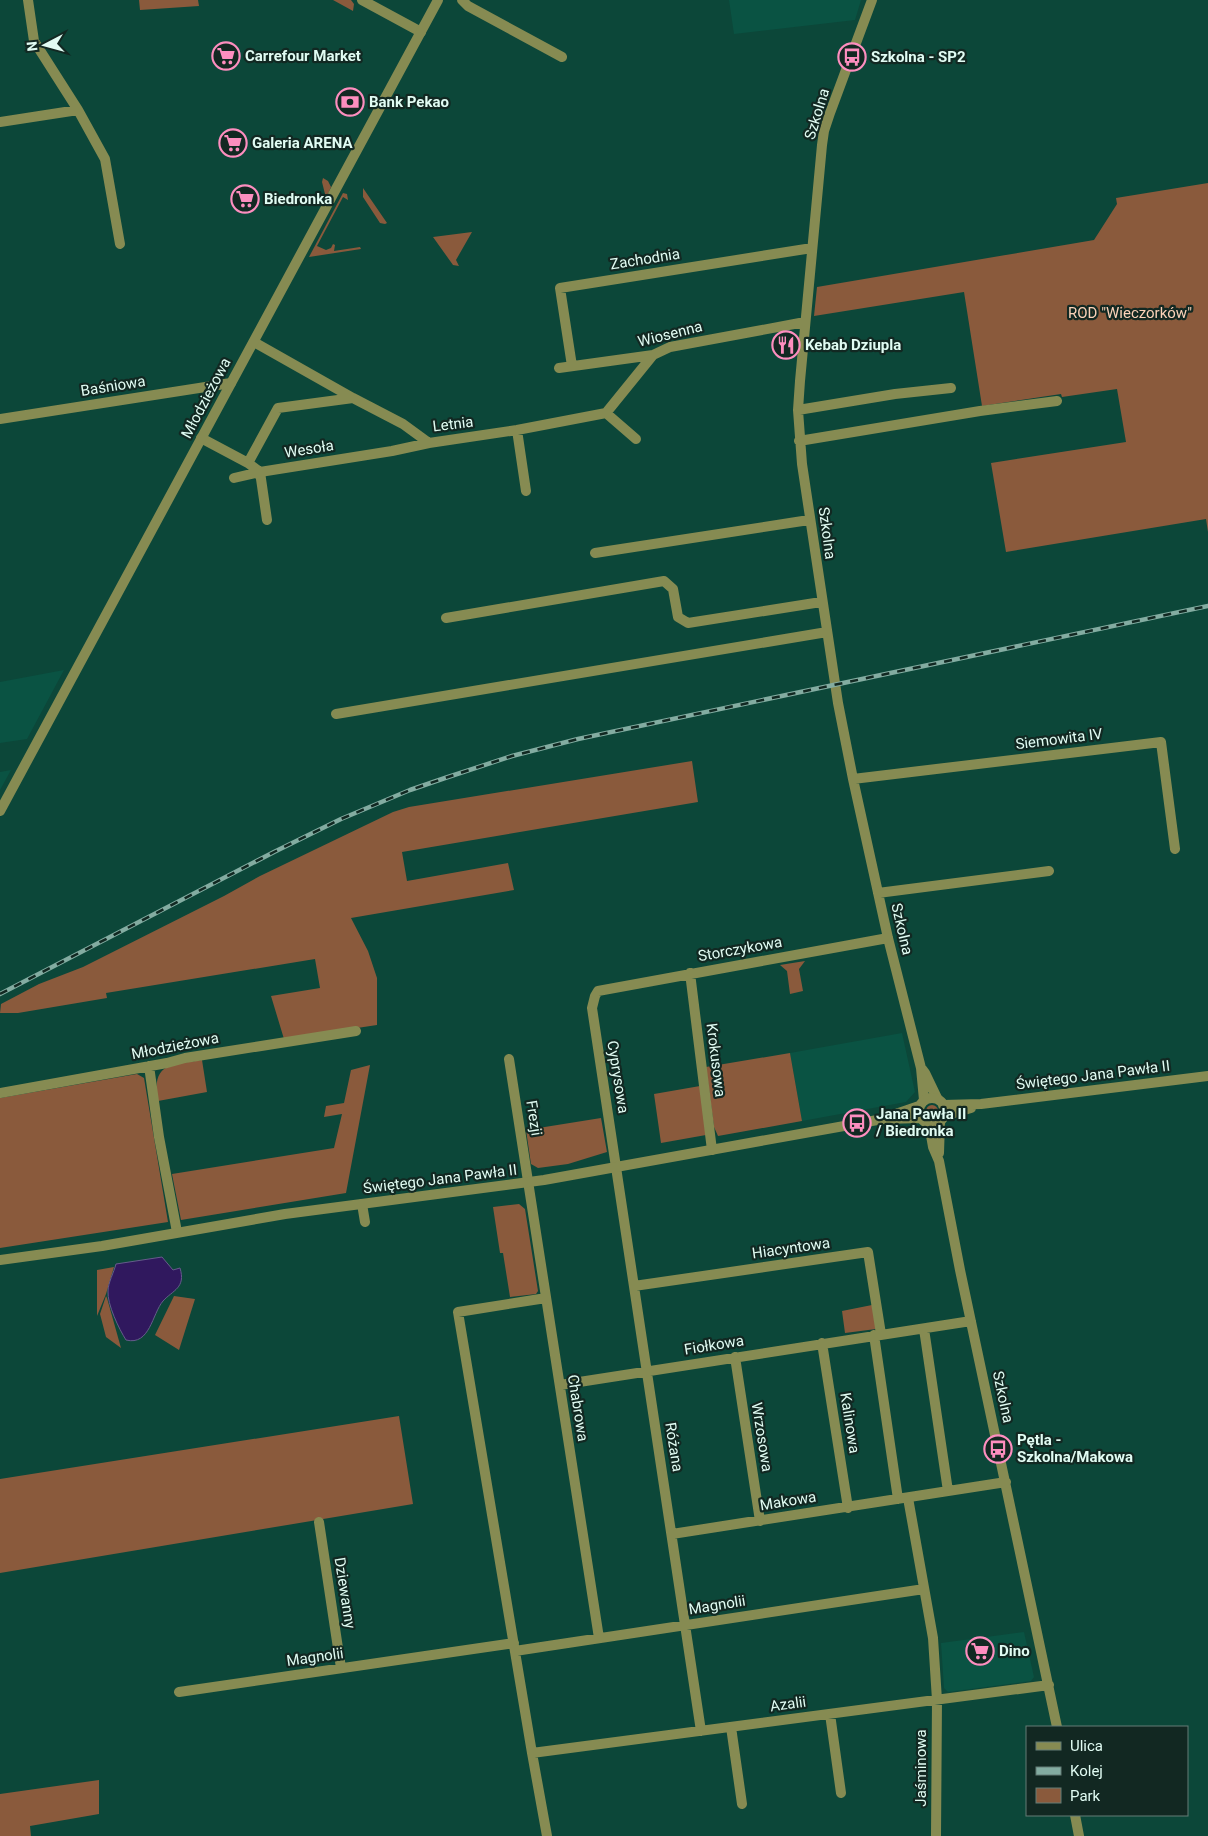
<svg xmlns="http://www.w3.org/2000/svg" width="1208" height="1836" viewBox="0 0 1208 1836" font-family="Roboto,sans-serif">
<rect width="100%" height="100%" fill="#0c4739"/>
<path fill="#0a5343" d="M729,0h132l-6,20 -121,14z
M64,670l-37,69 -27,4v-61z
M11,770l-11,20v-18z
M902,1033l13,59 -9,10 -104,19 -12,-68z
M1024,1632l10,45 -3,4 -83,11 -4,-4 -3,-45z"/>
<path fill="#8a5a3c" d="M139,0h59l1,6 -59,4z
M333,0h18l3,4 -1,7z
M323,178l5,3 3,6 -5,11 -4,-16z
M1208,183v349l-2,-13 -200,33 -15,-89 135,-21 -9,-53 -55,8 -1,-3 -79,12 -18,-114 -150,24 3,-29 277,-47 23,-36 -1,-6z
M363,188l24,35 -2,1 -5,-1 -17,-26z
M343,193l4,1 1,6 -5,-3 -26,49 9,4 5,-2 2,-4 2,1 -1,6 26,-4 1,2 -52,8z
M472,232l-16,28 3,6 -6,-1 -20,-28z
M692,761l6,41 -296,50 5,29 101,-18 6,27 -163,28 17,33 9,27v47l-93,14 -13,-43 49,-8 -5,-29 -209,34 1,5 -89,15h-18l1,-9 38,-20 44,-17 141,-71 36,-20 133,-64 16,-5z
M805,961l-6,8 4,22 -13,3 -3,-23 -7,-6z
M790,1053l12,68 -84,15 -4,-9 -8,-60z
M202,1060l5,32 -49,9c-7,-39 14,-36 44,-41z
M370,1065l-24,128 -165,27 -9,-46 162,-26 8,-34 -18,3 2,-11 18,-3 7,-33z
M137,1074l7,4 24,144 -168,26v-150z
M700,1086l6,49 -45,8 -7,-49z
M926 1111a6 6 0 1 1 12 0a6 6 0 1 1-12 0Z
M601,1118l6,34 -39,12 -30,4 -7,-4 -5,-34z
M519,1204l6,5 13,82 -2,3 -26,3 -7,-44h-3l-7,-46z
M114,1267l-8,27 -9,22v-46z
M106,1296l1,2 14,50 -15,-11 -6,-23z
M174,1296l21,3 -16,51 -24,-15z
M872,1305l4,24 -31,4 -3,-22z
M399,1416l14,88 -413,69v-94z
M99,1780v34l-69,12 1,10h-31v-42z"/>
<path fill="#30185e" stroke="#655c8b" d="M162,1257l11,13 7,-2c6,20 -7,22 -17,33 -11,13 -13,45 -37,39 -7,-11 -19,-36 -18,-49 0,-8 6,-19 8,-27z"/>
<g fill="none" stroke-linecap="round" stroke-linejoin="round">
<path stroke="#868b52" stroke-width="10" d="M28,0l6,41 44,69 27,49 15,85
M362,0l59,32
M462,0l6,6 94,51
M872,0l-42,113 -6,18 -2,14 -22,236 -2,29 4,54 36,239 15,76 35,159 33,130 3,32
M0,122l78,-12
M254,342l99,56 50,26 26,19 88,-13 89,-17 47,-58
M572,366l-12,-78 252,-40
M559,368l94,-13 17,-8 135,-25
M798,410l97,-16 56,-6
M606,413l30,26
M0,419l231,-36
M517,430l9,61
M201,438l47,25 12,9 132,-21 37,-8
M799,441l181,-30 77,-10
M248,463l30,-55 75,-10
M234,478l26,-6 7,48
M595,553l214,-33
M446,618l218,-37 9,8 5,28 10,6 133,-21
M336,714l491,-82
M853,779l308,-37 14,107
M878,893l171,-22
M690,973l22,177
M509,1059l90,579
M149,1066l10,71 18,95
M922,1069l3,4 12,25
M0,1093l167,-30 18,-5 171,-27
M929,1124l4,23 6,14 21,109 97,457
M939,1153l1,-32
M362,1204l3,18
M634,1286l234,-34 13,82
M546,1298l-88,14 74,441 15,83
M924,1329l24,162
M874,1335l24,164
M822,1343l26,165
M735,1357l25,164
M560,1385l411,-64
M908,1498l25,140 4,62 -1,136
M319,1522l22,146
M672,1534l334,-52
M515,1651l409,-62
M179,1692l335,-49
M830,1714l11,79
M731,1727l11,77
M701,1731l-109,-723 3,-12 3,-5 290,-53
M532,1753l517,-68
M1075,1815l4,21"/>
<path stroke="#868b52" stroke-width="10" d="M0,811l438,-811
M919 1111a13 13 0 1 1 26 0a13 13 0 1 1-26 0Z
M943,1105l38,-1 227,-28
M944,1116l27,-8
M887,1117l32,-11
M0,1260l102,-14 183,-32 259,-34 339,-61 38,-1"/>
<g stroke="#83aca1" stroke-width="4.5">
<path id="rail" d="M0,994l274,-142 67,-33 69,-29 35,-12 67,-22 66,-17 630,-133"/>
</g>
<use href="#rail" stroke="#122822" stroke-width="2.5" stroke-dasharray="8" stroke-linecap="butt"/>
</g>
<defs>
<g id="supermarket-ring" transform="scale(1.4375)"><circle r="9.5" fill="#122822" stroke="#fd8ebf" stroke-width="1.5"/><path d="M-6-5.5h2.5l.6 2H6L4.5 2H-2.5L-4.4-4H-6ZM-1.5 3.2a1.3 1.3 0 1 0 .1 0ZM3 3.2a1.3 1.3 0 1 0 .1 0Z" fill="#fd8ebf"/></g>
<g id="bus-ring" transform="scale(1.4375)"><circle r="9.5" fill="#122822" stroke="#fd8ebf" stroke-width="1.5"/><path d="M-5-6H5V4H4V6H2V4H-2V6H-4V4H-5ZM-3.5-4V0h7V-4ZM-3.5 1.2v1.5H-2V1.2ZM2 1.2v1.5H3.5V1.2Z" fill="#fd8ebf"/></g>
<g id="bank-ring" transform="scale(1.4375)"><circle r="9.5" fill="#122822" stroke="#fd8ebf" stroke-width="1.5"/><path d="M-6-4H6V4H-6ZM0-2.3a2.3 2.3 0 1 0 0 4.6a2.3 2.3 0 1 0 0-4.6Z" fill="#fd8ebf"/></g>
<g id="restaurant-ring" transform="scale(1.4375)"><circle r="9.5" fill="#122822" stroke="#fd8ebf" stroke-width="1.5"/><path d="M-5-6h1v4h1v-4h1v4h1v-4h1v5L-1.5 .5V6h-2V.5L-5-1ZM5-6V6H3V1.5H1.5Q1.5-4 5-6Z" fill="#fd8ebf"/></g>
</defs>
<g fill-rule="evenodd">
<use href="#supermarket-ring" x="226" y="56"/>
<use href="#bus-ring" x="852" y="57"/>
<use href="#bank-ring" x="350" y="102"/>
<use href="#supermarket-ring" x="233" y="143"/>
<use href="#supermarket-ring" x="245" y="199"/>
<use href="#restaurant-ring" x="786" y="345"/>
<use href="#bus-ring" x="857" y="1123"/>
<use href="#bus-ring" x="998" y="1449"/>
<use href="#supermarket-ring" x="980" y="1651"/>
</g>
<g text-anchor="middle" stroke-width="4.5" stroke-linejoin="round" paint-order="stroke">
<g font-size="15" font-weight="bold" fill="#e1fcf3" stroke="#122822" text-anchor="start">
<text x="245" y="61">Carrefour Market</text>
<text x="871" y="62">Szkolna - SP2</text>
<text x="369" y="107">Bank Pekao</text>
<text x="252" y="148">Galeria ARENA</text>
<text x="264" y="204">Biedronka</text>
<text x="805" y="350">Kebab Dziupla</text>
<text x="876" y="1119">Jana Pawła II<tspan x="876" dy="17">/ Biedronka</tspan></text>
<text x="1017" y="1445">Pętla -<tspan x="1017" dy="17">Szkolna/Makowa</tspan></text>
<text x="999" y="1656">Dino</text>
</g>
<g font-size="15" fill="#e1fcf3" stroke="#122822">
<text transform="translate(817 114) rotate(-73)" y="5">Szkolna</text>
<text transform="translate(645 259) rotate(-9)" y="5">Zachodnia</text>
<text transform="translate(670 334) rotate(-14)" y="5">Wiosenna</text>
<text transform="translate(113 386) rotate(-9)" y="5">Baśniowa</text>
<text transform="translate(206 398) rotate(-62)" y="5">Młodzieżowa</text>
<text transform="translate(453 424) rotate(-7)" y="5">Letnia</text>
<text transform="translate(309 449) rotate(-9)" y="5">Wesoła</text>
<text transform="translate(827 533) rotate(82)" y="5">Szkolna</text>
<text transform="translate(1059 739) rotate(-7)" y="5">Siemowita IV</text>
<text transform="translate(902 929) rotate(77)" y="5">Szkolna</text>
<text transform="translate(740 949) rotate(-10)" y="5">Storczykowa</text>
<text transform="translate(175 1046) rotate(-11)" y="5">Młodzieżowa</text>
<text transform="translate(716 1060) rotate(83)" y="5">Krokusowa</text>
<text transform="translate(1093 1075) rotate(-7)" y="5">Świętego Jana Pawła II</text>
<text transform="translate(618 1077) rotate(81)" y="5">Cyprysowa</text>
<text transform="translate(534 1118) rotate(81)" y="5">Frezji</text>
<text transform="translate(440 1179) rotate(-7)" y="5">Świętego Jana Pawła II</text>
<text transform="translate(791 1248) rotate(-8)" y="5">Hiacyntowa</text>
<text transform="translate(714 1345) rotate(-9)" y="5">Fiołkowa</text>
<text transform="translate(1003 1397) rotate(78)" y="5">Szkolna</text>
<text transform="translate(578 1408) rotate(81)" y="5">Chabrowa</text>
<text transform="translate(850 1423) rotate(81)" y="5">Kalinowa</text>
<text transform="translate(762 1437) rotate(81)" y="5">Wrzosowa</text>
<text transform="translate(674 1447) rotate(81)" y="5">Różana</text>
<text transform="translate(788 1501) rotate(-9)" y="5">Makowa</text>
<text transform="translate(345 1593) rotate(81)" y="5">Dziewanny</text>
<text transform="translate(717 1605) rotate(-9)" y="5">Magnolii</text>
<text transform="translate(315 1657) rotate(-8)" y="5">Magnolii</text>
<text transform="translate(788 1704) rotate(-8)" y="5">Azalii</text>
<text transform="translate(921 1768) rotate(-90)" y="5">Jaśminowa</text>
</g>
<g font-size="15" fill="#fcd2b8" stroke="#122822">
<text x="1130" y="318">ROD "Wieczorków"</text>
</g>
</g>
<rect x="1026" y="1726" width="162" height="90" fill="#122822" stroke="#657d76"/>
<rect x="1036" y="1742" width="25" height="8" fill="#868b52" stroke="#657d76"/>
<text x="1070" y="1751" font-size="15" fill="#e1fcf3">Ulica</text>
<rect x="1036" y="1767" width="25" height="8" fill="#83aca1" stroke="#657d76"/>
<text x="1070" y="1776" font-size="15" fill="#e1fcf3">Kolej</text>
<rect x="1036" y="1788" width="25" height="15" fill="#8a5a3c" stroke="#657d76"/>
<text x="1070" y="1801" font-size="15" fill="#e1fcf3">Park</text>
<g transform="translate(45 45) rotate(264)" stroke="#122822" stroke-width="4" paint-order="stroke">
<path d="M0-4L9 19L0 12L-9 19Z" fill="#e1fcf3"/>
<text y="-8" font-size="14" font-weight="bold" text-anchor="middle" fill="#e1fcf3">N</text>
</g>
</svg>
